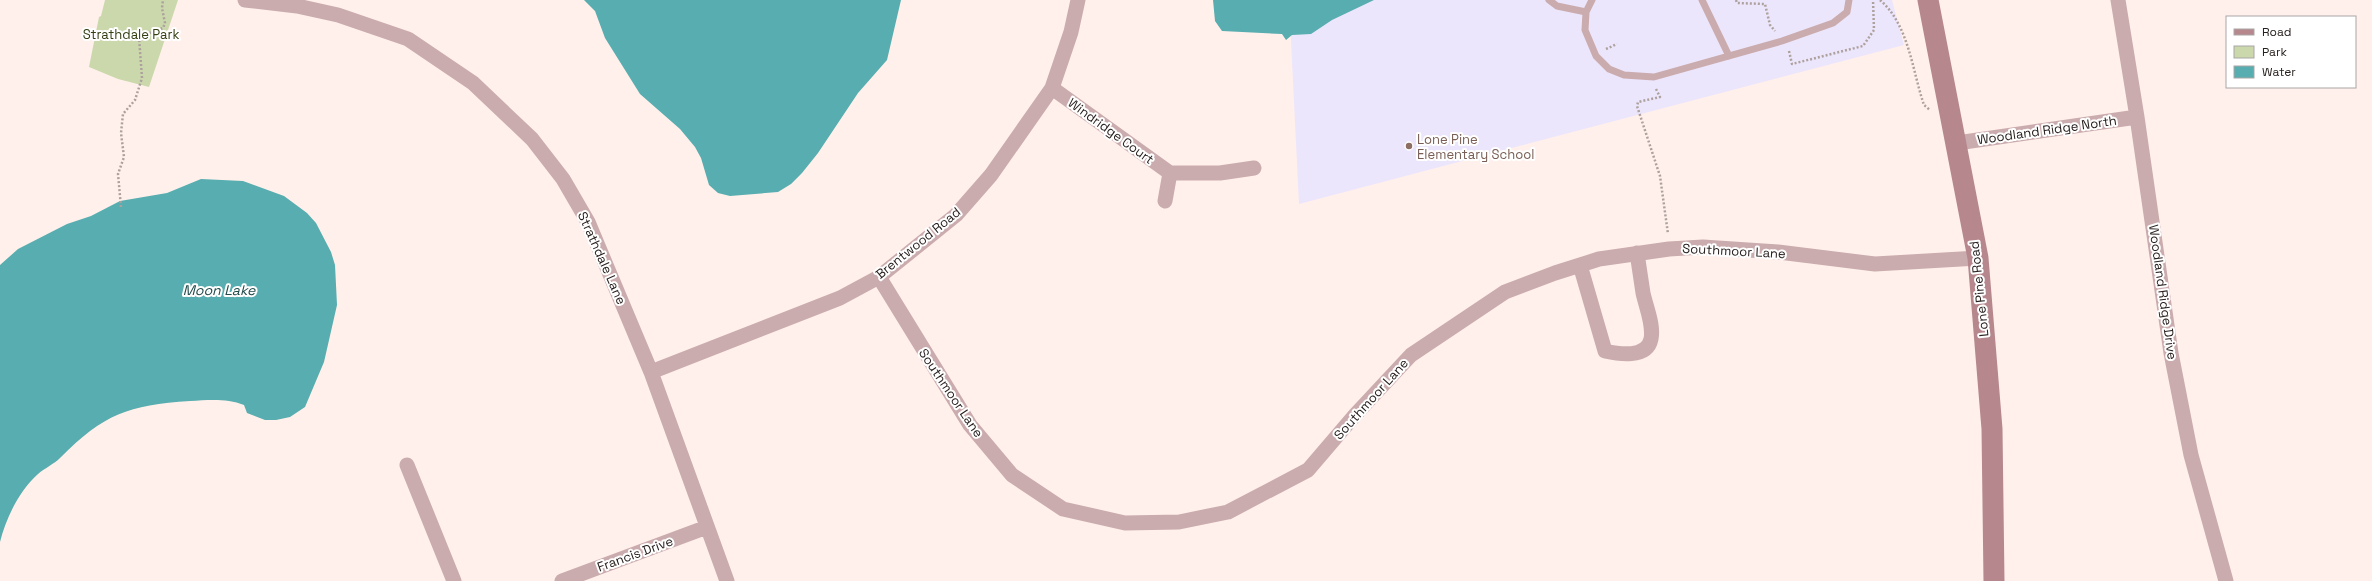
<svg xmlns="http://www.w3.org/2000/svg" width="2372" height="581" font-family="'Space Grotesk',sans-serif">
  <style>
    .education { fill: #ece6fc }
    .green { fill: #cbd8ac }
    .water { fill: #57adaf }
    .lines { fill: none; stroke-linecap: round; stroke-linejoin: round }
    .path { stroke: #ada19e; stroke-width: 2.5; stroke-dasharray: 2 2; stroke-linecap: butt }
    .lane { stroke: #cbacae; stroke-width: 7 }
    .street { stroke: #cbacae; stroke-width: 15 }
    .secondary { stroke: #b6888d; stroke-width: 21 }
    .education-dot { fill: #8d6e63; stroke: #fff; stroke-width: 1.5 }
    .labels { text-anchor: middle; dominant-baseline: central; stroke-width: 4; stroke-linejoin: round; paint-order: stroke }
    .park-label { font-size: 13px; fill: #353f13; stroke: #fff }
    .street-label { font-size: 13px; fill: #27201e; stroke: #fff }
    .education-label { font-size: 13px; fill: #785e54; stroke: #fff; text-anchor: start }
    .water-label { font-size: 14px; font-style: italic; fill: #224a4b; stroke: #fff }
  </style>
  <rect width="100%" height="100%" fill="#fff0eb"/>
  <!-- education -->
  <path class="education" d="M1289,0H1892L1904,45L1299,204Z"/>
  <!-- green -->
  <path class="green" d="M105,0H178L149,87L118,79L89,67L99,17L101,16Z"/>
  <!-- water -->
  <path class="water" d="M584,0H901L887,60L858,93L818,153L802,173L791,184L778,192L730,196L718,193L709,185L701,158L695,147L680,129L640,94L605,38L595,11Z
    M1213,0H1374L1332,20L1311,34L1292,35L1286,40L1282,34L1222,31L1215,21Z
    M201,179L243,181L284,196L307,213L316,223L331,252L335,265L337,305L324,362L305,407L290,417L276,420H265L247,413L244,405C227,398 208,400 190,401C128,405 104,414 60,458C54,464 45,468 38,474C19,491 6,518 0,542V265L18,249L67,224L91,216L120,201L167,193Z"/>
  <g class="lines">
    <!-- path -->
    <path class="path" d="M1736,0L1737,3L1765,4L1770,25L1775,31
      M1880,0C1909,25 1912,70 1924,105L1930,110
      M1606,49L1617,44
      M1789,51L1792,64L1863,46L1874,30L1873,0
      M1656,89L1660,97L1638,102L1637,106L1660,176L1668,234
      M121,207L118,174L124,157L121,133L123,114L135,100L142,78L139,37L163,28L165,23L162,8L163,0"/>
    <!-- lane -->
    <path class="lane" d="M1549,0L1557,6L1586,12
      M1592,0L1586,12L1585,30L1596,56L1609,69L1624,75L1654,77L1782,41L1833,23L1847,12L1849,0
      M1702,0L1729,56"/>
    <!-- street -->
    <path class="street" d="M245,0L297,6L338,15L408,39L473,83L532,139L563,179L588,222L651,372L727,581
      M2118,0L2137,117L2171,353L2191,455L2226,581
      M1052,88L1170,173H1220L1254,168
      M1957,143L2137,117
      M1165,201L1170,173
      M1580,265L1605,351C1618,354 1647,359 1651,339C1654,325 1646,307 1643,293C1641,280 1639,266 1637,253
      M879,277L970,425L1012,475L1063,509L1125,523L1179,522L1228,512L1308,470L1355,415L1411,355L1505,292L1555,273L1599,259L1669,249L1703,247L1778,252L1875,264L1978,258
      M651,372L840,298L879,277L956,215L991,175L1052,88L1071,32L1078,0
      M407,465L454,581
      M562,581L707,527"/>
    <!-- secondary -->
    <path class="secondary" d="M1928,0L1978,258L1992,429L1994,581"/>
  </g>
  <!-- markers -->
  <circle class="education-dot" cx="1409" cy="146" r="4"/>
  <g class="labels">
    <!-- park labels -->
    <g class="park-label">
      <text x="131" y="34">Strathdale Park</text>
    </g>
    <!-- street labels -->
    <g class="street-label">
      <text transform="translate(2047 130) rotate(-8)">Woodland Ridge North</text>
      <text transform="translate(1111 131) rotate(36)">Windridge Court</text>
      <text transform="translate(918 243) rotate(-39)">Brentwood Road</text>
      <text transform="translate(1734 251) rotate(3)">Southmoor Lane</text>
      <text transform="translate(602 258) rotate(66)">Strathdale Lane</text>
      <text transform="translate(1979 289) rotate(-96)">Lone Pine Road</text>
      <text transform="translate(2163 292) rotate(82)">Woodland Ridge Drive</text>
      <text transform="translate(951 393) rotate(56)">Southmoor Lane</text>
      <text transform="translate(1371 399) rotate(-48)">Southmoor Lane</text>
      <text transform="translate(635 554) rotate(-20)">Francis Drive</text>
    </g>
    <!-- education labels -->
    <g class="education-label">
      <text x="1417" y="139">Lone Pine<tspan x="1417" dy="15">Elementary School</tspan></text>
    </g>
    <!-- water labels -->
    <g class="water-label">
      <text x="219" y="290">Moon Lake</text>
    </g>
  </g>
  <!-- legend -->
  <rect x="2226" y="16" width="130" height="72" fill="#ffffff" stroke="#a9a6a5"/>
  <rect x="2234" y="29" width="20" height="6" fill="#b6888d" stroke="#a9a6a5"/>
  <text x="2262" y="36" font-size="12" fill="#27201e">Road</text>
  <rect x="2234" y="46" width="20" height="12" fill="#cbd8ac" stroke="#a9a6a5"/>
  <text x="2262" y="56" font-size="12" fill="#27201e">Park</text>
  <rect x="2234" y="66" width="20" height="12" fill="#57adaf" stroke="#a9a6a5"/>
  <text x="2262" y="76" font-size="12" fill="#27201e">Water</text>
</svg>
